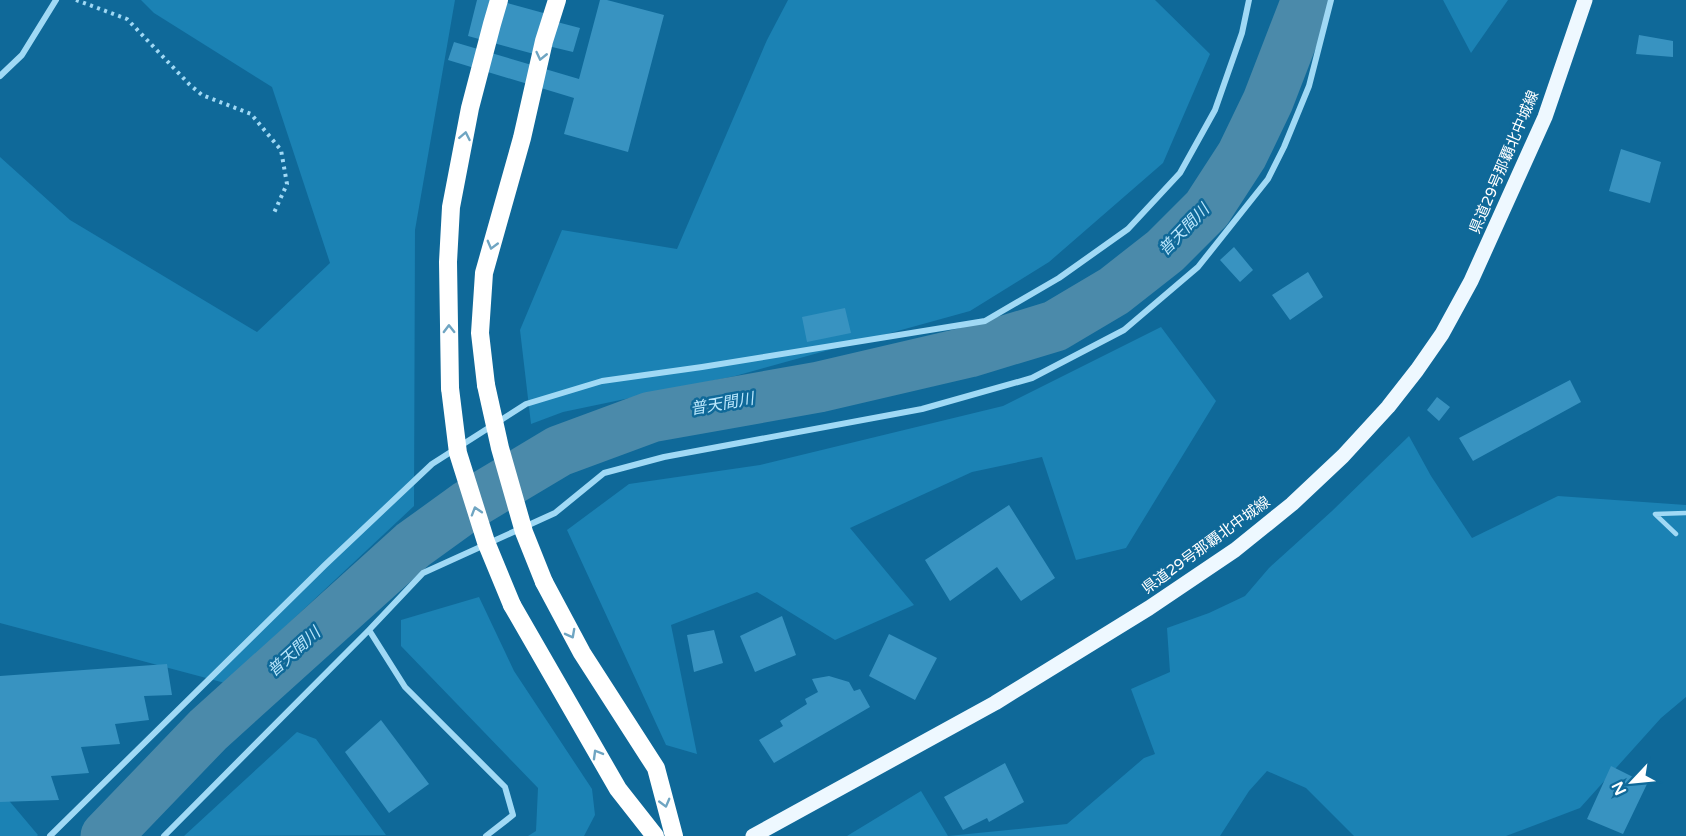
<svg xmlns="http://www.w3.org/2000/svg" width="1686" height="836" font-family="'Varela Round','Noto Sans JP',sans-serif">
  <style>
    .green { fill: #1b82b4 }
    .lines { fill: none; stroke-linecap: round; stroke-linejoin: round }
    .river { stroke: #4b8aaa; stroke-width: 51 }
    .building { fill: #3893c1 }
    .path { stroke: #a0d9f5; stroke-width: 4; stroke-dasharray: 3 4.5; stroke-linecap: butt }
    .service { stroke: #a0d9f5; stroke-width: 4.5 }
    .minor { stroke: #a0d9f5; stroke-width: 6 }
    .primary { stroke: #eef8ff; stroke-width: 15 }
    .motorway { stroke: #fff; stroke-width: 18 }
    .motorway-bridge { stroke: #fff; stroke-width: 18 }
    .oneway { stroke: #6fa5c2 }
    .labels { text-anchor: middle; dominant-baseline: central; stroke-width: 5; stroke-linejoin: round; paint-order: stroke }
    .street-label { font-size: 15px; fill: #fff; stroke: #0f6999 }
    .water-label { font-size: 16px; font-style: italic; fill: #b9e6fc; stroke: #0f6999 }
  </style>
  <rect width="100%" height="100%" fill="#0f6999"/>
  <!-- green -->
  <path class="green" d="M141,0H455L415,230L414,506L225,683L0,623V157L70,220L257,332L330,263L272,87L154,13Z
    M788,0H1155L1210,54L1163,163L1049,262L970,311L735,376L563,412L531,424L520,330L562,230L677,249L767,40Z
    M1443,0H1508L1471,53Z
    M1161,327L1216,401L1126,548L1076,560L1042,457L972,472L850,528L914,605L835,640L757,592L671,625L697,754L666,745L567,530L629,484L760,465L1003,406Z
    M1409,436L1431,476L1472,538L1558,496L1686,505V697L1661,718L1580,808L1506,836H1354L1306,788L1267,771L1249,791L1220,836H847L921,791L948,836L1067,824L1144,758L1155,754L1131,689L1170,672L1167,628L1209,613L1245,596L1269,568L1332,511Z
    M479,597L514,671L592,789L595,815L584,836H528L536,831L538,788L401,646V620Z
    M297,732L316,739L386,835L184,836Z
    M0,790L38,835L37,836H0Z"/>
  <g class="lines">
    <!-- river -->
    <path class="river" d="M106,836L208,730L413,545L467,506L559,451L651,417L819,387L969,352L1055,326L1114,291L1165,251L1207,209L1242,155L1268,101L1307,0"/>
  </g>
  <!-- building -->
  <path class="building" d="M477,0H496L558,17L557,22L580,28L573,52L548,46L545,57L468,36Z
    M600,0H607L664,15L628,152L564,134L574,98L448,60L454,42L579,79Z
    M1639,35L1673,41V57L1636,54Z
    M1621,149L1661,162L1650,203L1609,191Z
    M1234,247L1253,270L1240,282L1220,260Z
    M1308,272L1323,297L1290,320L1272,295Z
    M845,308L851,333L807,342L802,317Z
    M1570,380L1581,402L1473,461L1459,438Z
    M1437,397L1450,407L1439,421L1427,410Z
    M1009,505L1055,578L1021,601L997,567L950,601L925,560Z
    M782,616L796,655L755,672L740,636Z
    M714,630L723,663L694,672L687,635Z
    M889,634L937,658L915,700L869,676Z
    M167,664L172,695L144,696L149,720L115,724L120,744L81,747L89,773L51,776L59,800L0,802V676Z
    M829,676L849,682L854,691L860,689L870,707L774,763L759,740L783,726L780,721L807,704L805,699L818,692L812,679Z
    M381,720L429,784L389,813L345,752Z
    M1005,763L1024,802L989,822L987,818L963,830L944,797Z
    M1611,766L1647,784L1623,834L1587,819Z"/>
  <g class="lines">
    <!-- path -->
    <path class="path" d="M76,0L127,19L189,84L202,95L251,114L281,150L287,184L273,215"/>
    <!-- service -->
    <path class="service" d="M1676,534L1655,514L1686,513"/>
    <!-- minor -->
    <path class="minor" d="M0,76L22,55L56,0
      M369,630L423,573L555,513L604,473L664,457L922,409L1032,378L1124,330L1198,267L1268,179L1284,147L1309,86L1331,0
      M50,836L325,565L432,464L526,404L602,381L702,367L985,321L1059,278L1128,229L1180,173L1215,110L1242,33L1249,0
      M164,836L369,630L405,687L505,787L513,815L486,836"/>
    <!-- primary -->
    <path class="primary" d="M753,836L995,703L1149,608L1235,550L1292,504L1343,456L1388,407L1417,370L1442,334L1471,281L1545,117L1585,0"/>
    <!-- motorway -->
    <path class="motorway" d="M486,385L480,333L484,273L522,138L544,41L557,0
      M450,388L448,262L451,207L470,108L492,24L499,0
      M544,582L582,653L656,768L674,836
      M512,605L618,789L655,836"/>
    <!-- motorway-bridge -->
    <path class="motorway-bridge" d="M486,385L500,448L524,532L544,582
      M450,388L458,453L486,542L512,605"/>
  </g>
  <!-- one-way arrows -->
  <defs><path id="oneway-chevron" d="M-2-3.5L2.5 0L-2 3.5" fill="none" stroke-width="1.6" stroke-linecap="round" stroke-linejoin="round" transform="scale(1.5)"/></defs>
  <g class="oneway">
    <use href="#oneway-chevron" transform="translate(541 56) rotate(103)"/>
    <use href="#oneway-chevron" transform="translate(465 136) rotate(-79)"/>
    <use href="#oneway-chevron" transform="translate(492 245) rotate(105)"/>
    <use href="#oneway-chevron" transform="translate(449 329) rotate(-91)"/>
    <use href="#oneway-chevron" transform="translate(476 511) rotate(-107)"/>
    <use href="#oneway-chevron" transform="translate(571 634) rotate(62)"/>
    <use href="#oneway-chevron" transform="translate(597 754) rotate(-120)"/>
    <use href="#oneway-chevron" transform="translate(665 803) rotate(75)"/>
  </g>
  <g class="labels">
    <!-- street labels -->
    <g class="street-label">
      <text transform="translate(1504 162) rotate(-67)">県道29号那覇北中城線</text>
      <text transform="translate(1206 545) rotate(-36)">県道29号那覇北中城線</text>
    </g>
    <!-- water labels -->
    <g class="water-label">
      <text transform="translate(1184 230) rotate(-46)">普天間川</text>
      <text transform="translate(722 404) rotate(-10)">普天間川</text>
      <text transform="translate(294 652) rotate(-42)">普天間川</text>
    </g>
  </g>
  <!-- north arrow -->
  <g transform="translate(1632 782) rotate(244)" stroke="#0f6999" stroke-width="4.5" paint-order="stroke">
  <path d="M0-4.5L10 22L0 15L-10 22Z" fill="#ffffff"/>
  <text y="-9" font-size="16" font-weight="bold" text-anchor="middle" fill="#ffffff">N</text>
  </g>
</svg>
